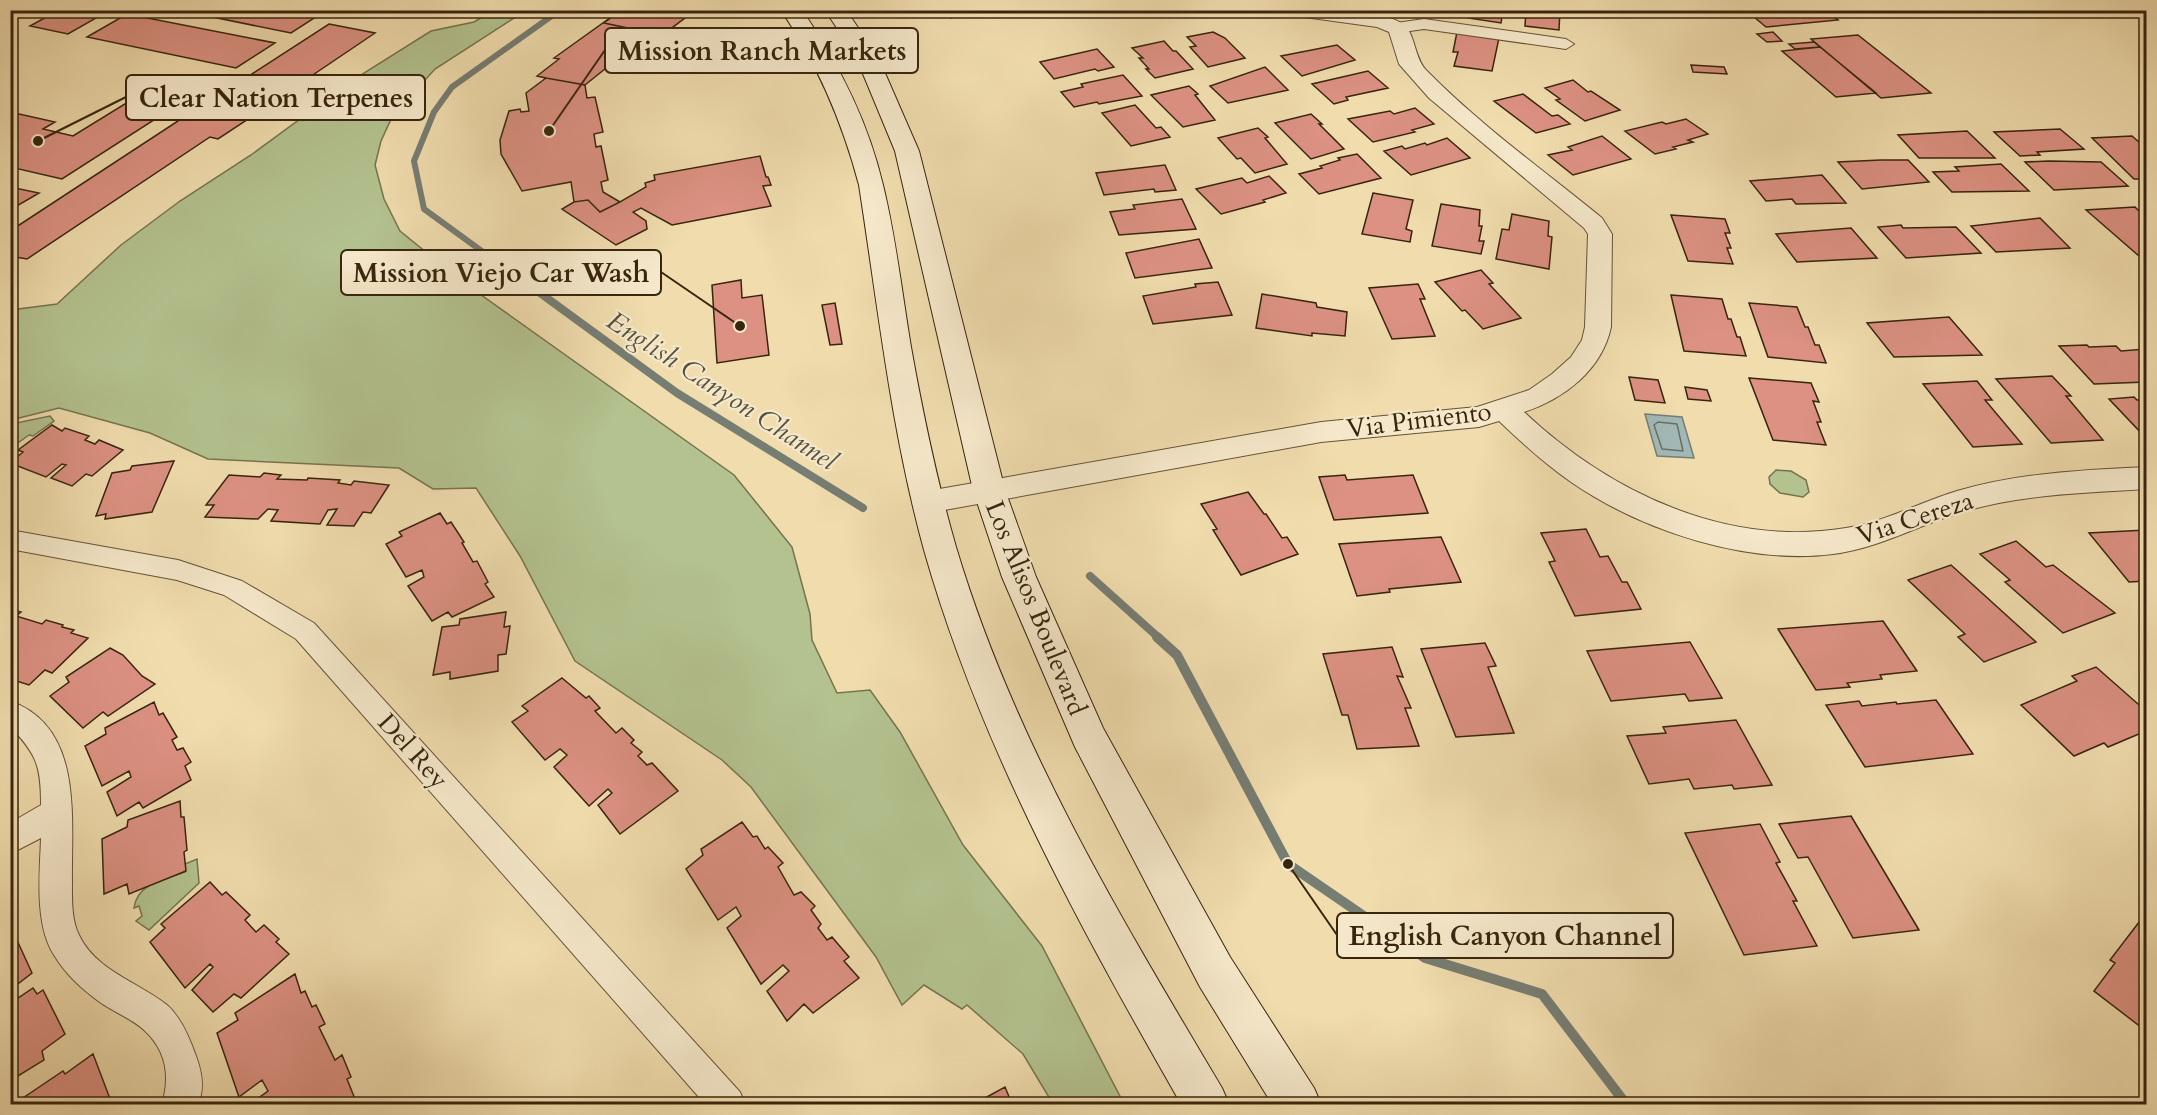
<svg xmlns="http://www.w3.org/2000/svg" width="2157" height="1115" font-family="Cardo,serif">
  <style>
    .green { fill: #b3c28f; stroke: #76744e; stroke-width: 1.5 }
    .water { fill: #a0b8b6; stroke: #767d73; stroke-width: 1.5 }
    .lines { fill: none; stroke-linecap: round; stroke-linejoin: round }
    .shore { stroke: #6c6e62; stroke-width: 1.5 }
    .stream-far2 { stroke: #767d73; stroke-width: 6 }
    .stream-far1 { stroke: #767d73; stroke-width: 8 }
    .stream { stroke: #767d73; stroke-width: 10 }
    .building { fill: #dc9182; stroke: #38250e; stroke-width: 1.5 }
    .minor-casing { stroke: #665336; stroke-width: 2 }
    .tertiary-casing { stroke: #665336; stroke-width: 2 }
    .secondary-casing { stroke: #38250e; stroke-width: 2 }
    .minor { fill: #f5e8ca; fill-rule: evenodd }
    .tertiary { fill: #f5e8ca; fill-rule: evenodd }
    .secondary { fill: #f5e8ca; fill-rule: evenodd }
    .labels { text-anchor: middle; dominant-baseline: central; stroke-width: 4.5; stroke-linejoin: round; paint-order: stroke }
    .street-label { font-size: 26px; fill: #38250e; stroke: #f5e8ca }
    .water-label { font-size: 27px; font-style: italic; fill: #575140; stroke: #f5e8ca }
    .leader { fill: none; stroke: #38250e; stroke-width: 2 }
    .callout-dot { fill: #38250e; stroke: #f5e8ca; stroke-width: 2 }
    .callout { fill: #f5e8ca; stroke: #38250e; stroke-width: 2 }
    .callout-label { font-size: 27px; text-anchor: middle; font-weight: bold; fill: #38250e }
  </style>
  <rect width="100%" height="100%" fill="#f0dcad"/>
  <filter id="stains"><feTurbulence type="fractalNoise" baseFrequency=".00333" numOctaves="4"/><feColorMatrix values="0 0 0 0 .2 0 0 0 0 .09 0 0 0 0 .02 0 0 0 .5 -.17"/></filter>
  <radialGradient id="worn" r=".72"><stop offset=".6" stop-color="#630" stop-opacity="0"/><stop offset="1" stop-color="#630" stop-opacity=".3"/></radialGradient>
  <!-- green -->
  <path class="green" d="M492,11H525L435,69L393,115L381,141L375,165L384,199L400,231L463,282L734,475L792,547L810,614L812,640L837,693L870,690L900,732L963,845L1042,946L1124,1104H1053L1023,1054L967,1005L962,1009L924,985L902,1005L876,957L751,787L722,760L575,661L520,556L476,488L433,489L399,468L208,459L150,433L59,408L11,420V310L57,304L121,245L180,201L251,155L356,78L431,31L474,22Z
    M50,416L54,421L33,436L29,435L15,445L14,454L11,456V424Z
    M1776,470L1791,471L1806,480L1809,492L1803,497L1780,493L1770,484L1769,477Z
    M197,859L199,883L149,930L136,921L142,916L139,906L134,908C137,883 165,879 185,872V864Z"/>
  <!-- water -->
  <path class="water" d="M1645,414L1682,417L1694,458L1657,456Z"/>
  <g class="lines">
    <!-- shore -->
    <path class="shore" d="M1658,422L1677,424L1683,451L1662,449L1654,425Z"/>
    <!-- stream-far2 -->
    <path class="stream-far2" d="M516,276L424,209L414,161L434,112L452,87L560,10"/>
    <!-- stream-far1 -->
    <path class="stream-far1" d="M514,274L677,393L863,508
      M1090,576L1159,638"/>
    <!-- stream -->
    <path class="stream" d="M1157,637L1177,655L1288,864L1425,958L1542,994L1626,1104"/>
  </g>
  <!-- building -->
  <path class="building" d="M59,10H110L68,34L30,26Z
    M178,10H292L319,15L291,33Z
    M621,10L693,12L643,50L624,46L619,50L626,52L585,85L587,98L595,97L603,132L594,134L596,147L601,146L608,180L601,182L603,192L620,202L646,187L645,183L655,180L654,175L760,156L766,177H768L771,185L763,186L771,206L672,225L641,208L633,212L646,221L647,229L616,245L562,209L574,202L571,182L522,191L501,154L500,140L509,111L520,109L521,112L529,111L526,93L546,78L537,76L559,59L554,58Z
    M621,10H691L693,12L662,35L604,23Z
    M938,10H972L951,18Z
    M1470,10H1503L1501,23L1468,18Z
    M1526,10H1560L1559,30L1525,26Z
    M1812,10H1826L1838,20L1766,27L1753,16Z
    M127,14L275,43L236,68L87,37Z
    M329,24L375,33L289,91L241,81Z
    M1213,32L1225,38L1245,58L1208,67L1190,47L1196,46L1187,37Z
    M1457,32L1499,38L1492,71L1454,66L1458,52H1453Z
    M1773,32L1782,41L1767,42L1757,34Z
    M1858,35L1931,93L1881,98L1811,39Z
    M1164,41L1173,51H1176L1193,69L1155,78L1146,69H1149L1139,58H1143L1132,48Z
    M1814,42L1820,47L1795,49L1789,44Z
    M1337,45L1355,60L1302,76L1281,56Z
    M1820,47L1876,93L1836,97L1782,51Z
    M1097,49L1114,67L1098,71L1095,69L1054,79L1040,62Z
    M1691,65L1724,67L1727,74L1693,72Z
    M1265,67L1288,90L1228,103L1210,86Z
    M1368,71L1388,88L1346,97L1348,100L1334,104L1312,84Z
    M1123,75L1142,96L1099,104L1097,102L1074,107L1061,92L1083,87L1081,84Z
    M546,78L585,85L587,98L595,97L603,132L594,134L596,147L601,146L608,180L601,182L603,192L620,202L600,212L588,200L574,202L571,182L522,191L501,154L500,140L509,111L520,109L521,112L529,111L526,93Z
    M1573,80L1588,92L1591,91L1620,110L1585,121L1556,100L1560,99L1545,88Z
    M154,86L196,93L62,179L10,167V112L55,122L43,129L73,136Z
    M1189,86L1198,94L1195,95L1215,120L1183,127L1151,95Z
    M1523,94L1552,116L1558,115L1570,124L1536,133L1494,101Z
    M216,96L268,106L218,139L210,137L27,259L10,256V231Z
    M1135,105L1156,128L1161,127L1170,137L1131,146L1102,113Z
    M1415,108L1434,124L1412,130L1415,132L1373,142L1348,119L1390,111L1394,114Z
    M1311,114L1322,124H1319L1344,149L1311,159L1275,123Z
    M1686,119L1708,134L1688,140L1693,142L1673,147L1676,149L1655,154L1625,131L1662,122L1666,124Z
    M1258,128L1268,137L1265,138L1287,164L1255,173L1241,158L1237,159L1218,138Z
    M2060,129L2084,149L2037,152L2040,155L2020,156L1994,132Z
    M1967,131L1995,158H1919L1898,135Z
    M1602,136L1631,159L1573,175L1548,155L1572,150L1568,147Z
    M2132,136L2146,148V179H2134L2092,138Z
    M1447,138L1470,158L1411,175L1384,151L1402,146L1405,149L1425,143L1427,145Z
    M1357,154L1381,178L1319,194L1299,174L1322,168L1320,166L1340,160L1338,158Z
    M1881,160H1908L1929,182L1862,189L1838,162Z
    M2049,161L2101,162L2128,186L2054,190L2025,162Z
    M2001,164L2029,191L1952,192L1933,172L1959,171L1955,167Z
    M1165,165L1176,190L1155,192L1154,189L1104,195L1096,173Z
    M1822,175L1846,203L1796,204L1792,199L1766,201L1750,181Z
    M1269,176L1286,193L1263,200L1265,202L1221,214L1196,189L1242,178L1247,183Z
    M10,187L39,193L10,210Z
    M1373,193L1413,200L1406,229L1412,231L1410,242L1362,234Z
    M1182,199L1196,229L1119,235L1110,212L1135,209L1133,205Z
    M1441,204L1480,210L1479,226H1482L1479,241H1484L1481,254L1432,246Z
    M2135,207L2146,218V256H2139L2086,210Z
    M1512,214L1549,221L1548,236L1552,237L1549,269L1496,259L1502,229L1509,230Z
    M1671,215L1725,219L1730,233H1725L1731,248H1727L1733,264L1688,261Z
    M2040,218L2070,248L1996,252L1971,226Z
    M1901,225L1903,228L1956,227L1981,253L1906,258L1878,227Z
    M1851,228L1877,258L1797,262L1776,234Z
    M1199,239L1212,268L1135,278L1126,253Z
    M1481,270L1493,283L1489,284L1521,318L1483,329L1465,310L1462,311L1435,282Z
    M741,280L742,298L762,295L769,355L717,363L712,285Z
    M1218,282L1232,315L1153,324L1143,296L1196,287L1195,284Z
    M1418,284L1425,299H1420L1435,336L1392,339L1369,288Z
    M1262,294L1316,303L1317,307L1347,312L1345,336L1312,333V336L1256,328Z
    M1671,295L1722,299L1728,319H1731L1737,337H1740L1746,356L1684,351Z
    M835,303L842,344L830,345L822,305Z
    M1749,303L1797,307L1805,327H1808L1815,345H1819L1826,363L1768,357Z
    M1949,317L1982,355L1894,357L1867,323Z
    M2087,345L2089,347L2116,346L2121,351L2146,349V382L2094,384L2059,346Z
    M2052,376L2071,396H2066L2103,440L2051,443L1996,379Z
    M1629,377L1658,380L1665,403L1635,400Z
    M1749,378L1811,383L1819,402L1813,401L1821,422H1817L1826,445L1773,440Z
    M1977,381L1992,400H1985L2022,444L1973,447L1923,384Z
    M1685,387L1707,390L1711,401L1688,399Z
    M2134,397L2137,400H2146V438L2109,399Z
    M52,425L62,431L65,428L89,436L85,440L95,444L99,440L123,450L92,476L86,474L72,486L51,478L66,465L62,464L46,477L10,463L23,452L18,450Z
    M174,461L152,512L105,519L106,514L96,516L112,473L130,470L132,466Z
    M264,473L281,475L277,479L307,480L308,478L340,480L338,483L351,485L354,481L389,485L371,513L363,512L354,526L327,525L337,509L328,510L320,524L271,521L278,510L268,509L258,519L205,517L214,505H206L229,475L260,477Z
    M1345,475L1347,480L1413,475L1428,513L1334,520L1319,477Z
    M1248,492L1264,514H1266L1282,538L1287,537L1298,554L1241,575L1213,530L1217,529L1201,504Z
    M440,513L447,524L451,522L464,542L462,543L473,562L477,561L488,582L485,584L494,597L452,617L448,612L432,621L408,586L424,577L422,570L406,577L386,544L402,536L399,532Z
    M1586,529L1600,557L1608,556L1622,582H1627L1641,609L1575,616L1549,562L1555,561L1541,533Z
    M2146,530V581L2129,582L2089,533Z
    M1441,537L1461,582L1389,589L1390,592L1357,596L1339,544Z
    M2016,541L2046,567L2053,565L2115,613L2063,633L2005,582L2010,580L1980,554Z
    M1951,565L2036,642L1984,662L1958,637L1965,634L1908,580Z
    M10,609L21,612L16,616L42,624L46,620L63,625L62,627L74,630L71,633L88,638L52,673L45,670L29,685L10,679Z
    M506,612L504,627L510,626L506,654L498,655V671L450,679V672L433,675L442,627L459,625L460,619Z
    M1883,621L1917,671L1880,675L1882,679L1847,683L1850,687L1816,690L1778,629Z
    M1690,642L1722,698L1689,701L1685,694L1611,701L1587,651Z
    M1485,643L1496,666L1488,667L1514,733L1456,737L1421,649Z
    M1392,647L1403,677L1397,676L1411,708H1405L1419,746L1357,749L1348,715H1342L1323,654Z
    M110,648L123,655L142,676L155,684L108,716L103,712L83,728L50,696L69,682L66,677Z
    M2096,667L2146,711V731L2108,747L2104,743L2074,756L2021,705L2077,681L2072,676Z
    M562,678L586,698L589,696L600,708L595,711L616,733L622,728L634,740L631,743L642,752L638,756L647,765L652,763L678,791L620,834L598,805L612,793L608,789L589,806L554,767L567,755L560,749L545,760L512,722L528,711L522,706Z
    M1936,700L1973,754L1865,767L1826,705L1859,701L1862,706L1896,702L1897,704Z
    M154,702L159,715L163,713L177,737L172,740L177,750L183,748L191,762L185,766L191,780L143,808L139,802L117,816L107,792L131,777L129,771L102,786L85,746L106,734L105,728Z
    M1736,720L1772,785L1734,789L1732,785L1694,789L1689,779L1649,784L1627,736L1666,733L1663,727Z
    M180,801L181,817H184L187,850L184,852L186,871L129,894L127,884L104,894L102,839L127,827L128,820Z
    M1851,816L1919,930L1853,938L1808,857L1798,858L1779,824Z
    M742,822L753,837L757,836L765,849L768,847L783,863L778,867L794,895L801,892L815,906L811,910L821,924L818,928L827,940L832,937L849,957L844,961L859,978L813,1013L804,1004L787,1021L767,991L789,971L783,965L761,984L727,928L741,916L736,907L718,920L686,869L703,855L701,849Z
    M1760,824L1780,862L1776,863L1797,901H1793L1817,946L1744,955L1685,833Z
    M210,882L222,895L226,892L250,915L245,920L256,932L264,925L279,939L276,942L289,954L241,998L234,994L213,1012L192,990L213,967L210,964L185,988L150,942L165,928L161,924Z
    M2146,913V1031L2094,991L2115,963L2110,960Z
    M10,925L32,973L14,987L18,998L33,988L37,994L43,990L65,1034L42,1051L44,1060L10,1081Z
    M295,974L301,993L305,991L312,1007L316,1005L325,1024L319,1027L335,1060L342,1055L351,1077L347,1079L357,1104H250L268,1091L262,1080L239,1097L217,1033L238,1020L235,1013Z
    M93,1054L112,1104H14L63,1071L65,1074Z
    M1005,1087L1012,1104H974Z"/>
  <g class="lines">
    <!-- minor casing -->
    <g class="minor-casing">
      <path id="minor" d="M1424,19L1566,39L1574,44L1566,49L1424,29L1396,33L1388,28L1396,23Z
        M10,530L178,560L242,581L314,623L740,1092L745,1104H705L296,639L224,595L177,580L10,549Z
        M10,701C84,727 71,818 72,881C72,898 71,919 79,935C95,970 138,982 167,1005C181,1017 190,1039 196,1056C202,1072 205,1088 198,1104H162C170,1077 167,1051 144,1030C132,1019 114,1012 101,1003C82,989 66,975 54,955C34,924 40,872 41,838L10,854V823L41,805C41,766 37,755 10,726Z"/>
    </g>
    <!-- tertiary casing -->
    <g class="tertiary-casing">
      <path id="tertiary" d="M1288,10C1321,10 1371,6 1401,23C1416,31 1413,56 1426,70C1479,124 1543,170 1602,218L1612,234L1611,327C1602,370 1564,399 1524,412C1609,492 1726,548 1846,528C1885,522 1920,502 1957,491C2019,473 2082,470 2146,467V489C2085,493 2022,494 1962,512C1918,525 1880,548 1833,554C1747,565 1642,531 1571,482C1545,464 1522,443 1499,421L1479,427L1321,442L928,513L917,510L913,502L917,494L928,491L1321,422L1477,407L1529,390L1552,374L1571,357L1582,340L1585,327L1588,234L1584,228L1429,98L1399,64L1389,32L1377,27L1297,16L1290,14Z"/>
    </g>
    <!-- secondary casing -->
    <g class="secondary-casing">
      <path id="secondary" d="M781,10H802C839,64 868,121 883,185C896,238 902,293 911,347C923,414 937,481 956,547C1014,741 1119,915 1222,1088L1229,1104H1181C1080,927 980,747 924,550C891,430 878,307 859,185C842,121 818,65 781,10Z
        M825,10H846L878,57L919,151L1005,490L1036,577L1103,728L1230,957L1314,1088L1321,1104H1272L1200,987L1075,747L1002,577L973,490L895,151L856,57Z"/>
    </g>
    <!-- minor -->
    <use href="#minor" class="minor"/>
    <!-- tertiary -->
    <use href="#tertiary" class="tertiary"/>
    <!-- secondary -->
    <use href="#secondary" class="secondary"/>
  </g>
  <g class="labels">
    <!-- street labels -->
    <g class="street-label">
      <text transform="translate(1419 420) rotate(-7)">Via Pimiento</text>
      <text transform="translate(1915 518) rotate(-18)">Via Cereza</text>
      <text transform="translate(1036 608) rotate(68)">Los Alisos Boulevard</text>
      <text transform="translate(413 751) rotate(48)">Del Rey</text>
    </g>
    <!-- water labels -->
    <g class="water-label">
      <text transform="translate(722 391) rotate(33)">English Canyon Channel</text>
    </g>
  </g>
  <!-- callouts -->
  <path class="leader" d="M549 131L605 50M38 141L126 97M740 326L661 272M1288 864L1337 935"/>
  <g class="callout-dot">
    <circle cx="549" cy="131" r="6"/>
    <circle cx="38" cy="141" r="6"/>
    <circle cx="740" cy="326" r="6"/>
    <circle cx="1288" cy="864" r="6"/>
  </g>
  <g class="callout">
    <rect x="605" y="28" width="313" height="45" rx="6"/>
    <rect x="126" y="75" width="299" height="45" rx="6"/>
    <rect x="341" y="250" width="320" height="45" rx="6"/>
    <rect x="1337" y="913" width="336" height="45" rx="6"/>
  </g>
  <g class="callout-label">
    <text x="762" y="60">Mission Ranch Markets</text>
    <text x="276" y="107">Clear Nation Terpenes</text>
    <text x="501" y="282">Mission Viejo Car Wash</text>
    <text x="1505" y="945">English Canyon Channel</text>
  </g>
  <!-- margin -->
  <rect width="2157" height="1115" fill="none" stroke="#f0dcad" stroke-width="36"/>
  <rect x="12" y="12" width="2133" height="1091" fill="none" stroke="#38250e" stroke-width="3"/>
  <rect x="18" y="18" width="2121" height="1079" fill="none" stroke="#38250e" stroke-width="1.5"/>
  <rect width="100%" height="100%" filter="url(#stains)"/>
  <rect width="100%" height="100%" fill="url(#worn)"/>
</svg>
